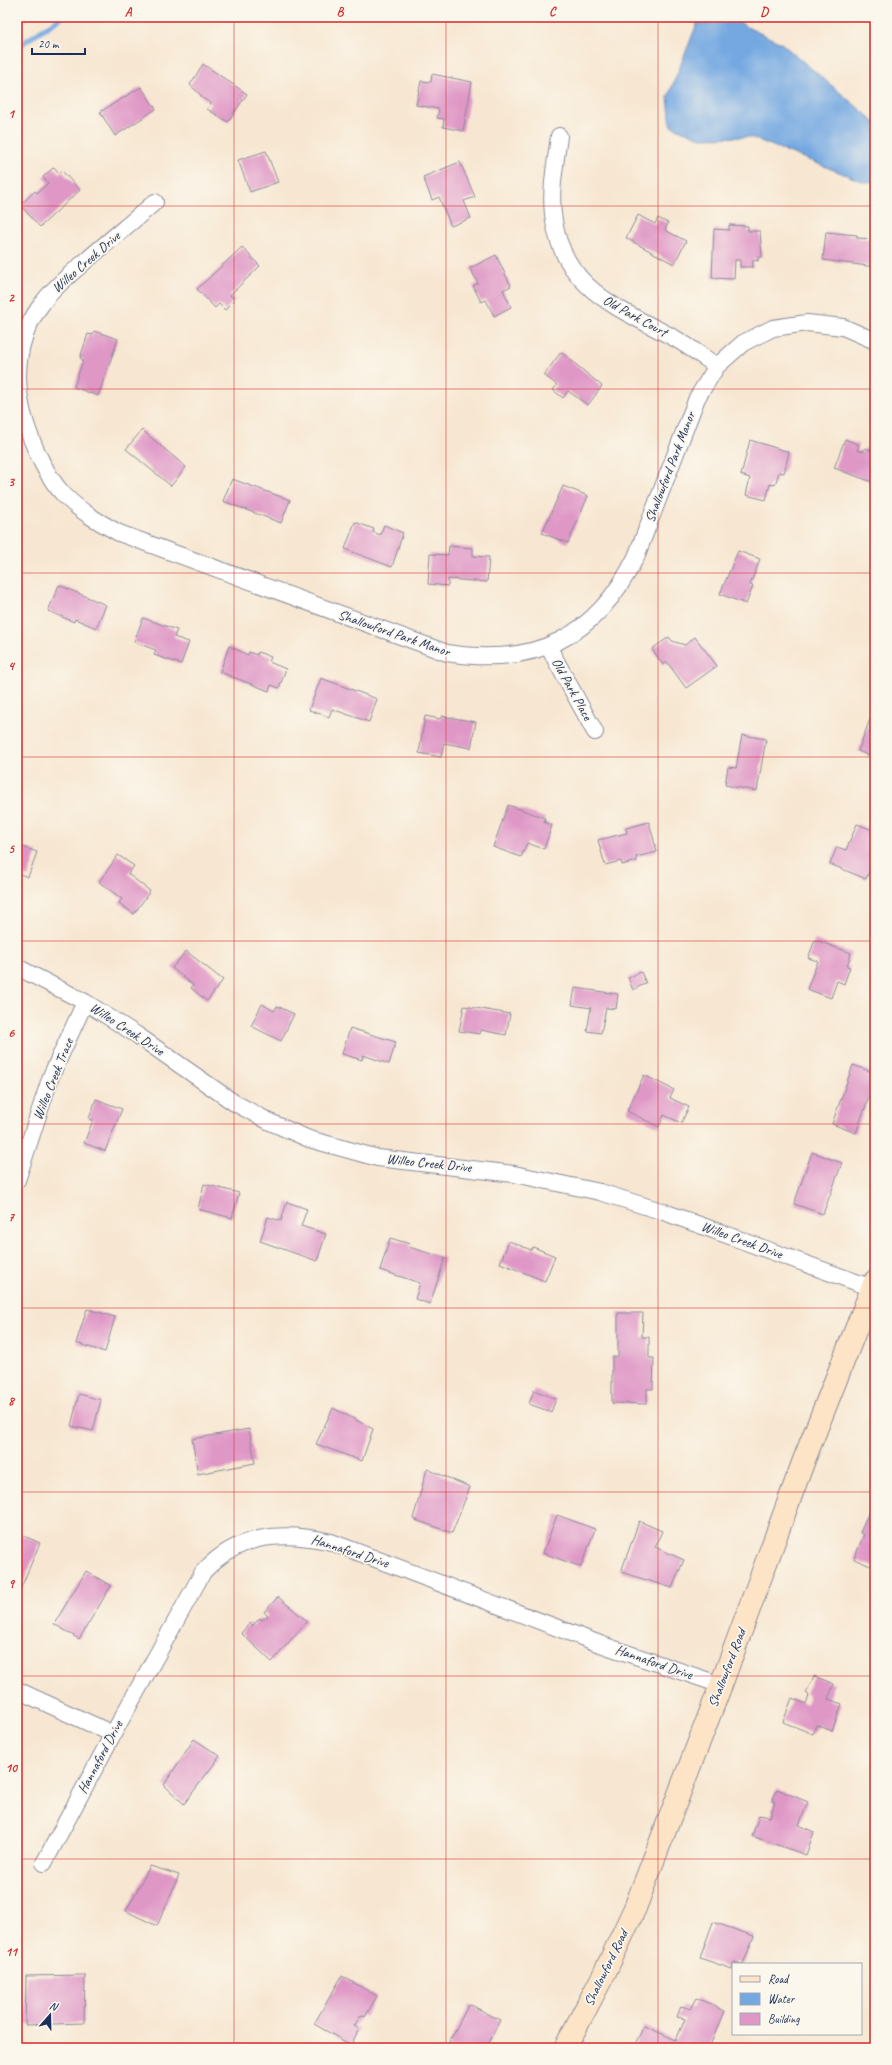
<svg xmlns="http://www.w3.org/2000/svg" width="892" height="2065" font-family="Caveat,sans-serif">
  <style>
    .water { fill: #74a8e1; stroke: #486ca0 }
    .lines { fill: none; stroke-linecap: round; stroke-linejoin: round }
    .stream { stroke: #74a8e1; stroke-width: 5.5 }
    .building { fill: #df97c6 }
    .street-casing { stroke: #898b98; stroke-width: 18 }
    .secondary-casing { stroke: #898b98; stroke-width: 24 }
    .street { stroke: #fff; stroke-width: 16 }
    .secondary { stroke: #fee4c6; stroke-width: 22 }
    .grid { fill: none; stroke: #d62828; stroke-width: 1; stroke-opacity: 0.55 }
    .labels { text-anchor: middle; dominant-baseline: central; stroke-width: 3.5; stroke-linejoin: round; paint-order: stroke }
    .street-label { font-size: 14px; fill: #1b2f5e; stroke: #fbf7ec }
    .neatline { fill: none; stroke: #d62828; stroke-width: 1.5 }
    .grid-label { font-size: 13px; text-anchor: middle; font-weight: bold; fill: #d62828 }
  </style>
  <rect width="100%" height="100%" fill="#fbf7ec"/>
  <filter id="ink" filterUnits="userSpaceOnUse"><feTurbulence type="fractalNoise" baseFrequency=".025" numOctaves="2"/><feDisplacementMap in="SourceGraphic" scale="8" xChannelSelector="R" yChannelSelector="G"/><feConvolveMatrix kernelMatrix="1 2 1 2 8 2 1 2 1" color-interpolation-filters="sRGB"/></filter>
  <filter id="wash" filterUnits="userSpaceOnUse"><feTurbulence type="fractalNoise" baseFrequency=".012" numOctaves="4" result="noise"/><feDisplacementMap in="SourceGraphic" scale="16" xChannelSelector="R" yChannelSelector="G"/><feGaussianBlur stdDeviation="0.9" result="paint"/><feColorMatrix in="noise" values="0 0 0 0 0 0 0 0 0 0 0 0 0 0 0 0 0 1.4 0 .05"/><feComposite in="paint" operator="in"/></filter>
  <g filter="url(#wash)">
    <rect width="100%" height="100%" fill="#f7e7d2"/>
    <!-- water -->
    <path class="water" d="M703,17H731L749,28L781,43L875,122V182H864L750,137L700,138L671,126L668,97L698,21Z"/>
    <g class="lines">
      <!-- stream -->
      <path class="stream" d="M17,47L62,17"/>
    </g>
    <g id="blocks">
      <!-- building -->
      <path class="building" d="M203,64L247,94L228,122L207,109L211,103L201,97L202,96L190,85Z
        M432,74L472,82L463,131L443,127L444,119L437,118L439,109L416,105L421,81L431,82Z
        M141,87L156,109L115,136L100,112Z
        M266,151L278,182L250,192L238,160Z
        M460,162L475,197L464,201L471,218L451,226L439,197L432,200L423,177Z
        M54,167L59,173L62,171L80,190L40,227L20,205L35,191L37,193L48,183L43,177Z
        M638,215L655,224L658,218L668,223L665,230L686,241L674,264L626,238Z
        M729,225L748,226V231H760L762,257H758V261L753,260V267H740V260H735L734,279L712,278L714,229L729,230Z
        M826,232L857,235V238L875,239V267L823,260Z
        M242,247L260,266L230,295L235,300L225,310L219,304L215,308L197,289Z
        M496,255L511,286L503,290L511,307L494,316L486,300L481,302L473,286L478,283L470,268Z
        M94,331L118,339L98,396L74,387L83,360L80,358L88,334L93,335Z
        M561,352L602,386L588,405L568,391L563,398L553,390L557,385L544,375Z
        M142,430L186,467L171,486L126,449Z
        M845,439L859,445L857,450L863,452L865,448L874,451L875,448V483L834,468Z
        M750,440L789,452L784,473L779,472L775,485L770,484L766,500L746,495L750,478L741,475Z
        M232,479L290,500L281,523L223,501Z
        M563,486L588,496L568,543L542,533Z
        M355,522L374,529L373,532L380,535L384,525L403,533L392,567L345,549Z
        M449,546L473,548V556L489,557L487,582L448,579V586L428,584L430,554L448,555Z
        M738,551L760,559L750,585L753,586L746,604L720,594Z
        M59,585L106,605L96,628L75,619L74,622L48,611Z
        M143,618L177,630L174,637L189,642L181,664L154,655L156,650L134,642Z
        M669,637L672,641L685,645L695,637L717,666L686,688L667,662L663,665L652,649Z
        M229,646L248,655L249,652L257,655L258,652L271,657L269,662L286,669L279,688L271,685L269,691L220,672Z
        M321,678L377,699L369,722L332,709L329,717L309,710Z
        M875,706V758L858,751Z
        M425,716L440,719L442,716L476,722L471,748L444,743L441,757L419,753Z
        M742,735L766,739L757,791L725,785L728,767L736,768Z
        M508,805L545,818L544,822L552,825L544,849L527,843L521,857L493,847Z
        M649,822L657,852L636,857L637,861L622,865L621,861L605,865L598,840L627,833L626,828Z
        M857,824L875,831L873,852L875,853V857L866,879L830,864L837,847L846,850Z
        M17,845L37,852L28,877L17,873Z
        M118,855L134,866L128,874L150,891L134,914L119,903L122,899L99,882Z
        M815,940L851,953L847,966L850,967L844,984L837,981L831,998L807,989L818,961L808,958Z
        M186,951L223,980L207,1001L191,988L193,985L172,968Z
        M641,972L646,983L633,990L628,978Z
        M575,988L618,994L616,1009L606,1008L601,1033L587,1031L591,1008L572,1005Z
        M262,1004L274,1011L277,1006L294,1014L281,1041L251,1026Z
        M464,1006L510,1014L506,1035L481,1030L480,1034L459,1031Z
        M350,1028L396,1042L389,1064L363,1055L362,1060L342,1054Z
        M853,1065L875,1073V1080L856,1133L832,1124Z
        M644,1075L674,1090L670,1098L689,1107L681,1123L664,1115L659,1127L627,1111Z
        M96,1099L122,1109L105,1151L84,1143L93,1120L89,1119Z
        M812,1152L842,1163L823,1214L794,1204Z
        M204,1184L239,1193L232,1218L198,1209Z
        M287,1202L307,1209L301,1226L326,1234L317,1261L260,1241L268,1217L281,1221Z
        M390,1238L410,1244L409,1247L445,1258L430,1304L415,1299L420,1283L380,1270Z
        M509,1241L531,1250L533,1247L555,1256L545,1281L500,1263Z
        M87,1309L115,1317L105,1352L76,1343Z
        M618,1313H643L642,1337H649V1358H654L653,1389H647V1404L612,1403V1357H618Z
        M534,1390L556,1399L551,1412L529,1404Z
        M79,1394L101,1400L93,1431L71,1426Z
        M333,1408L373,1429L362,1461L316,1444Z
        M249,1429L255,1463L198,1474L192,1439Z
        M427,1469L470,1487L452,1533L413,1519Z
        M872,1504L875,1505V1562L873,1567L854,1559L864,1534L860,1533Z
        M557,1515L595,1529L581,1567L543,1553Z
        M639,1521L662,1531L655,1547L684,1560L672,1588L621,1572Z
        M17,1533L40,1543L17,1597Z
        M86,1571L111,1586L79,1639L54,1624Z
        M278,1597L307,1621L272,1662L241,1633L250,1623L252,1626L260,1618L262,1620L268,1616L264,1612Z
        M814,1676L834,1684L828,1699L842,1704L832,1731L817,1725L813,1734L783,1722L792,1698L806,1704L809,1695L806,1693Z
        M194,1739L220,1756L184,1804L164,1785Z
        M777,1789L808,1802L799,1825L814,1832L806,1855L752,1836L759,1815L770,1817L775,1802L772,1801Z
        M150,1866L179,1875L157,1926L126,1911Z
        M713,1922L754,1936L743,1964L734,1962L732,1969L700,1958Z
        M85,1975L84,2023L25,2025L26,1976Z
        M342,1976L377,1996L365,2017L361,2015L354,2026L359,2029L351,2045L314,2024Z
        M697,1998L724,2011L709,2048H633L644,2026L676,2040L685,2019L677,2017L681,2006L691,2009Z
        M469,2004L500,2020L486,2048H448L451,2043L449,2042Z"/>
    </g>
  </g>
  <g filter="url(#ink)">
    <use href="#blocks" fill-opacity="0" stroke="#898b98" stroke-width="1"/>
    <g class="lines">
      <!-- street casing -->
      <g class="street-casing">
        <path id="street" d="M559,136C556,161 550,188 553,214C561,289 619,308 676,339C690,347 703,357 717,366
          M155,202C133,221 110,240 88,259C73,272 56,285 44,301C8,347 13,399 36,450C43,466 52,483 65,496C81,512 99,522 119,533L447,653C535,667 596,638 636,557L697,398L717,366L743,343L773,328L807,323L843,327L875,341
          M548,646L595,732
          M17,967L85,1002L137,1035L233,1102L270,1122L309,1139L378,1158L514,1174L600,1192L664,1212L872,1288
          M17,1180L51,1076L85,1002
          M17,1690L113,1734
          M44,1863L113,1734L203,1572C238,1533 283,1531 331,1542L600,1644L721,1685"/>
      </g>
      <!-- secondary casing -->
      <g class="secondary-casing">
        <path id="secondary" d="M565,2048L604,1974L635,1908L721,1685L804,1460L875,1281"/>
      </g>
      <!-- street -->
      <use href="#street" class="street"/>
      <!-- secondary -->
      <use href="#secondary" class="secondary"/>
    </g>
  </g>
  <!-- grid -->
  <path class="grid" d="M234,17V2048M446,17V2048M658,17V2048M17,206H875M17,389H875M17,573H875M17,757H875M17,941H875M17,1124H875M17,1308H875M17,1492H875M17,1676H875M17,1859H875"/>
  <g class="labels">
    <!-- street labels -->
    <g class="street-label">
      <text transform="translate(86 262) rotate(-41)">Willeo Creek Drive</text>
      <text transform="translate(635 316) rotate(29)">Old Park Court</text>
      <text transform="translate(670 467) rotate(-69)">Shallowford Park Manor</text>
      <text transform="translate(394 633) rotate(19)">Shallowford Park Manor</text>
      <text transform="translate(572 689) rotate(61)">Old Park Place</text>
      <text transform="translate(127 1029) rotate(33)">Willeo Creek Drive</text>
      <text transform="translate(53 1079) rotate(-68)">Willeo Creek Trace</text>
      <text transform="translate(429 1163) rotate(6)">Willeo Creek Drive</text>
      <text transform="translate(742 1240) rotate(20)">Willeo Creek Drive</text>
      <text transform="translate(350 1551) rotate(18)">Hannaford Drive</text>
      <text transform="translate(654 1662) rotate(19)">Hannaford Drive</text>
      <text transform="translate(727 1668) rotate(-69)">Shallowford Road</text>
      <text transform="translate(100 1757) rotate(-62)">Hannaford Drive</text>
      <text transform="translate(606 1968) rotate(-64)">Shallowford Road</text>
    </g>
  </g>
  <!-- margin -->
  <rect width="892" height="2065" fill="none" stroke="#fbf7ec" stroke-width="44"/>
  <!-- legend -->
  <rect x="732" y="1963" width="130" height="72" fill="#fbf7ec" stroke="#a1a7b3"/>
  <rect x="740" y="1976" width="20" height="6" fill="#fee4c6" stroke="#a1a7b3"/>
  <text x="768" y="1983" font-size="12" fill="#1b2f5e">Road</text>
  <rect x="740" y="1993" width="20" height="12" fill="#74a8e1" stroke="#a1a7b3"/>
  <text x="768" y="2003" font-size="12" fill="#1b2f5e">Water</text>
  <rect x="740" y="2013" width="20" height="12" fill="#df97c6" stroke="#a1a7b3"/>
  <text x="768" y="2023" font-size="12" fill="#1b2f5e">Building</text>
  <!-- north arrow -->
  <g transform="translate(50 2015) rotate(20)" stroke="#fbf7ec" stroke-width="3" paint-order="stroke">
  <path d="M0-3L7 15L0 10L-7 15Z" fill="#1b2f5e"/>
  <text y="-6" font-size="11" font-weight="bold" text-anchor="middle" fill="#1b2f5e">N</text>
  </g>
  <!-- scale -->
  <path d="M32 48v6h53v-6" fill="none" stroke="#1b2f5e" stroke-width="2"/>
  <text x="38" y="48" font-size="12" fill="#1b2f5e" stroke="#fbf7ec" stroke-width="3" paint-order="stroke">20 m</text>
  <rect x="22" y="22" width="848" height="2021" class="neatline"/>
  <g class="grid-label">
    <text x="128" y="16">A</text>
    <text x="340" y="16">B</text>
    <text x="552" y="16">C</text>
    <text x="764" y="16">D</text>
    <text x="11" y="118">1</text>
    <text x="11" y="302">2</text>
    <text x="11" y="486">3</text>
    <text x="11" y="670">4</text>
    <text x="11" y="853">5</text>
    <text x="11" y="1037">6</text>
    <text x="11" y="1221">7</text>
    <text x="11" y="1405">8</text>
    <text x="11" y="1588">9</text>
    <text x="11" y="1772">10</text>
    <text x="11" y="1956">11</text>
  </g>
</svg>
